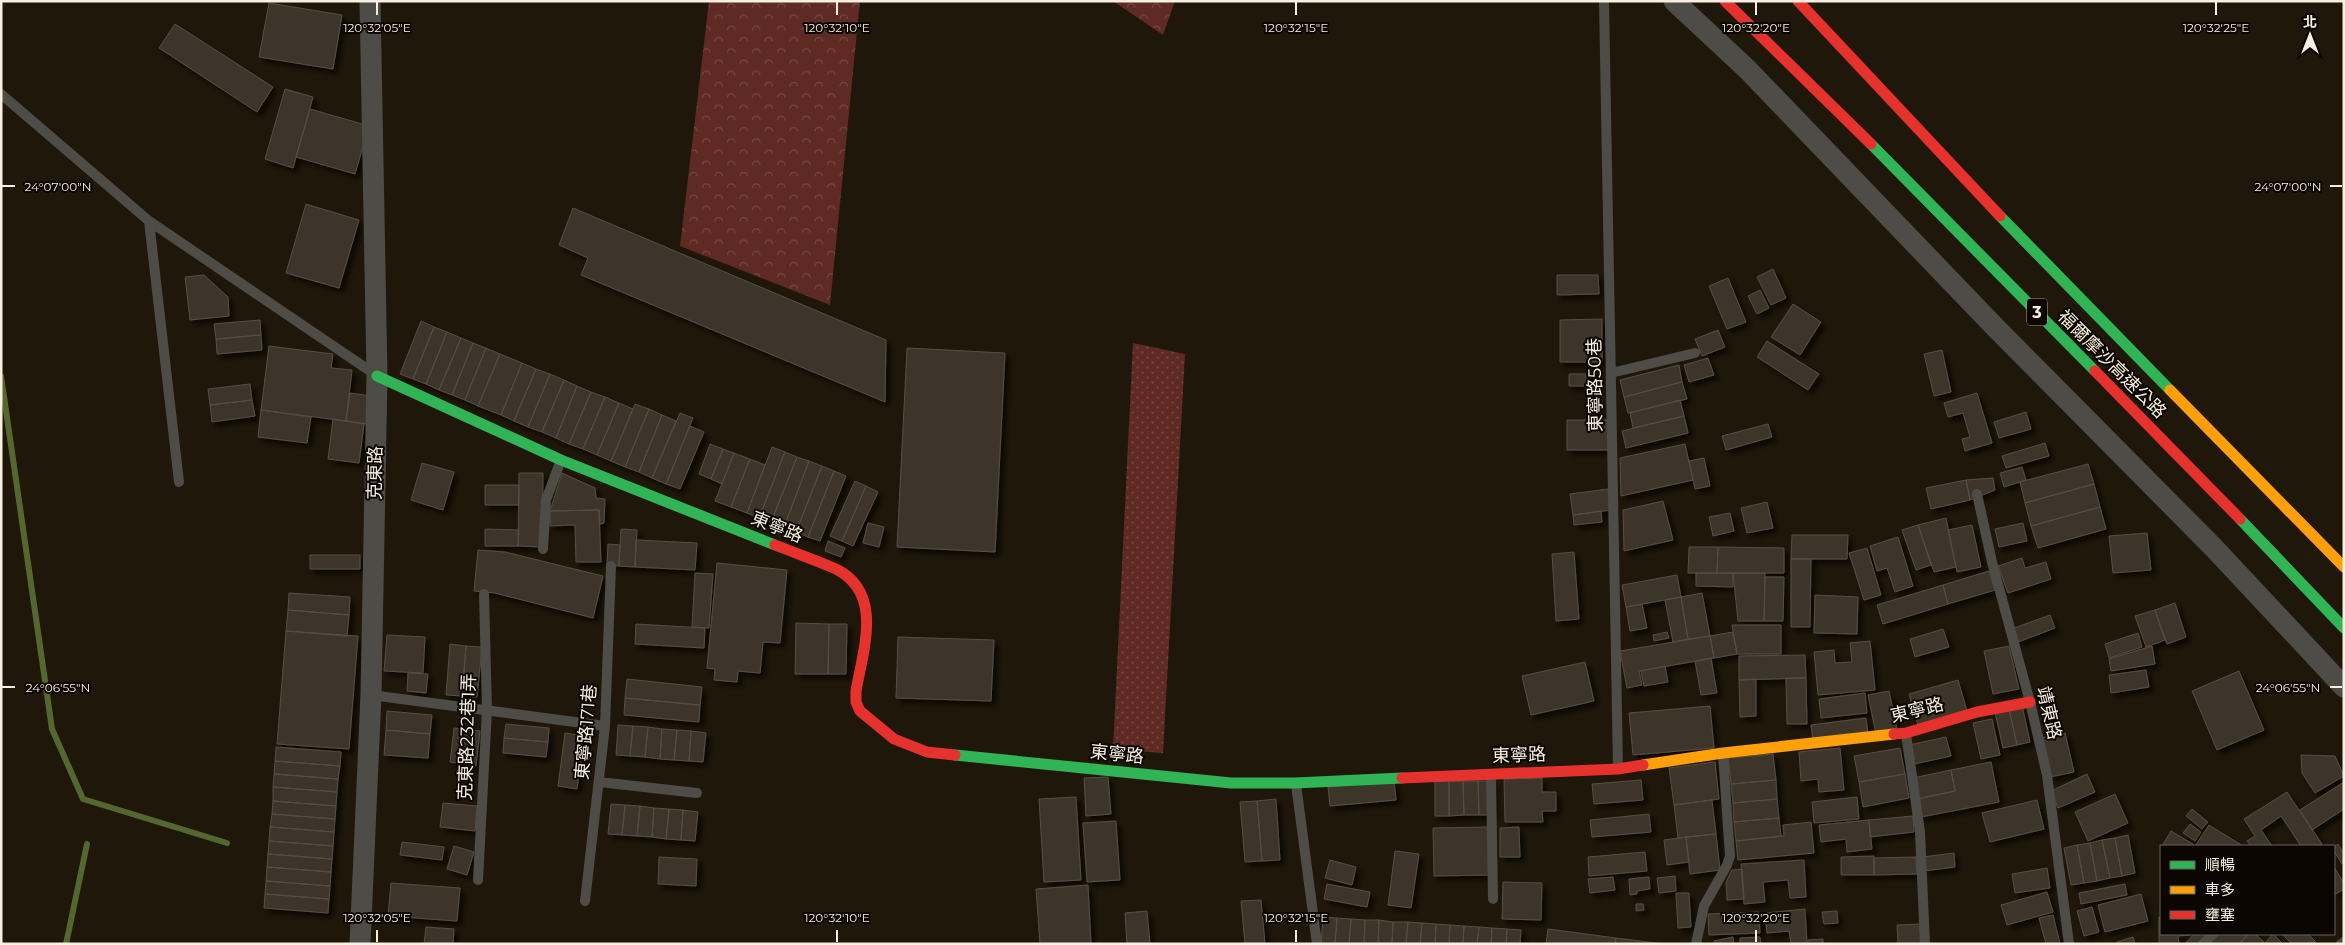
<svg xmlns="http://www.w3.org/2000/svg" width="2345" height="945" font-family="Montserrat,'Noto Sans TC',sans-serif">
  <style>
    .grass { fill: url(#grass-dots) }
    .forest { fill: url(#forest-crowns) }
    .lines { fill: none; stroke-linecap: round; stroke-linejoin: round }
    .stream { stroke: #53682e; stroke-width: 6 }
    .building { fill: #3e362c; stroke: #574e44; filter: url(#shadow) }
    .lane { stroke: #4e4c46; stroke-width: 10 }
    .street { stroke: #4e4c46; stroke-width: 21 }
    .fast { stroke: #30b455; stroke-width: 11 }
    .slow { stroke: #ff9f0a; stroke-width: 11 }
    .jam { stroke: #e5322d; stroke-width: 11 }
    .ticks { fill: none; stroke: #f9efe0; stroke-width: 2 }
    .labels { text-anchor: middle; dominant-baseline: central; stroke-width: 4; stroke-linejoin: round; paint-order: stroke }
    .shield { fill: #0b0601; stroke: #b2a99d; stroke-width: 1 }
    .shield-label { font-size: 16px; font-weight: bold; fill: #f9efe0 }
    .street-label { font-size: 18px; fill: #f9efe0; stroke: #0b0601 }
    .ticks-label { font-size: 12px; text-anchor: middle; fill: #f9efe0; stroke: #0b0601; stroke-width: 4; stroke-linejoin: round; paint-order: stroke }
  </style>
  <defs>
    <pattern id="grass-dots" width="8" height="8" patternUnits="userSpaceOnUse" patternTransform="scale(1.25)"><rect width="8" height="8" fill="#5e2a23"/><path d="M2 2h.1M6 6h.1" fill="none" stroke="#764943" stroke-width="1.8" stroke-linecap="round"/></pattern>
    <pattern id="forest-crowns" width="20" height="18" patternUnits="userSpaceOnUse" patternTransform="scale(1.25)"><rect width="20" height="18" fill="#5e2a23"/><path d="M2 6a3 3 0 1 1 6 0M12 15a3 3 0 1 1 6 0" fill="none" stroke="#764943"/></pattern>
    <filter id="shadow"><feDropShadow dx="4.5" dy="4.5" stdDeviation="2.5" flood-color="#0009"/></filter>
  </defs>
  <rect width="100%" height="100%" fill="#1f1709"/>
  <!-- grass -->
  <path class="grass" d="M1133,343L1185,354L1163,753L1113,749Z"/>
  <!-- forest -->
  <path class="forest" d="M709,1H860L830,305L680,246Z
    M1113,1H1175L1163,35Z"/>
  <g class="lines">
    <!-- stream -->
    <path class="stream" d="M1,376L52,729L83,799L227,843
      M66,944L87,844"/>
  </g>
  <!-- building -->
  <path class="building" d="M269,3L342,15L333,69L259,57Z
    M175,24L273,87L257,112L159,48Z
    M285,89L313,97L293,168L265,159Z
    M310,109L369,126L355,174L296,157Z
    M306,204L359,220L339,288L286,273Z
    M573,208L886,340L885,402L581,275L588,258L559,245Z
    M1773,269L1786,298L1771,305L1757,277Z
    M204,275L228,297L229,316L190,320L185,277Z
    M1557,275H1598L1599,294L1557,295Z
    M1728,278L1746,322L1727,329L1709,286Z
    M1760,290L1769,308L1757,314L1748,296Z
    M1793,304L1821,322L1800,355L1771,337Z
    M1602,319V362H1560V320Z
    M260,320L261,335L216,339L214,324Z
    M421,321L434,327L413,379L400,374Z
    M434,327L447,332L426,384L413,379Z
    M1718,330L1725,347L1702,356L1695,339Z
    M447,332L461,338L439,390L426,384Z
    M261,335L262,350L217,354L216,339Z
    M461,338L473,343L452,395L439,390Z
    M1767,341L1819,374L1808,390L1757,357Z
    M473,343L486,348L465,400L452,395Z
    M269,346L333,354L331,368L352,370L346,421L261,410Z
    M486,348L500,354L478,406L465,400Z
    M907,348L1005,353L995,552L897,547Z
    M1942,350L1951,392L1934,396L1924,354Z
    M500,354L522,363L501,415L478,406Z
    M1708,358L1714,375L1689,382L1684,365Z
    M522,363L536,369L514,421L501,415Z
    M1679,365L1682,382L1624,397L1620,380Z
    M536,369L550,374L528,427L514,421Z
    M550,374L564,380L542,432L528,427Z
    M1569,374H1586V386H1569Z
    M564,380L577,386L556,438L542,432Z
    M1682,382L1687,399L1628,413L1624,397Z
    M250,384L252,400L210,405L208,389Z
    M577,386L591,392L569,444L556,438Z
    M591,392L605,397L583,449L569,444Z
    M350,393L371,396L368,424L346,421Z
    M1977,393L1992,443L1965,451L1962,439L1970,437L1963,413L1948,417L1944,403Z
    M605,397L619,403L597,455L583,449Z
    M252,400L255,416L212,422L210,405Z
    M1680,400L1684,416L1633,428L1630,413Z
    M619,403L633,409L611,461L597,455Z
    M635,404L649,409L625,467L611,461Z
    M649,409L662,415L639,472L625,467Z
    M261,410L311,417L307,443L258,437Z
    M2026,412L2031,429L1999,438L1994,422Z
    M680,413L693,418L666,484L652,478Z
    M662,415L676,421L652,478L639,472Z
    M1684,416L1688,433L1626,448L1622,431Z
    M333,419L364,424L359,463L328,459Z
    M1567,420H1609V450H1567Z
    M1768,424L1772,437L1726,450L1722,436Z
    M690,426L704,432L680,489L666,484Z
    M2045,443L2049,456L2006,468L2002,456Z
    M710,444L723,449L711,479L699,474Z
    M1685,444L1693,480L1621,496L1620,458Z
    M772,447L785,452L759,518L747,513Z
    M723,449L734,453L722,484L711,479Z
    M785,452L797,457L771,522L759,518Z
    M734,453L750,459L731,507L715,501Z
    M797,457L809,461L784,527L771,522Z
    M1704,458L1710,486L1695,489L1689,461Z
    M750,459L765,465L747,513L731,507Z
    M809,461L822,466L796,532L784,527Z
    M422,463L454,472L443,510L411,500Z
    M2088,464L2094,484L2025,503L2020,482Z
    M822,466L834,471L808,537L796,532Z
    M2022,467L2026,480L2004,487L2000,473Z
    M834,471L846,476L820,541L808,537Z
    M519,473H543L542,547L518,546Z
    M562,473L595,488L596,498L605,499L604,523L600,524L599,510L550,511Z
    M1993,478L1995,490L1970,500L1966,480Z
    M1966,480L1970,500L1931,509L1926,488Z
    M855,481L866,486L842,541L830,536Z
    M2094,484L2100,507L2031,526L2025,503Z
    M485,485H519V505H485Z
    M866,486L878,492L853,546L842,541Z
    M1608,489L1611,510L1573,515L1570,494Z
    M1663,501L1673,540L1624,551L1623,510Z
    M1767,502L1773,528L1747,533L1741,508Z
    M2100,507L2106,529L2038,548L2031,526Z
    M599,510L601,562H576L575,525L550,526V511Z
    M1601,511L1602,522L1574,525L1573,515Z
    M1730,513L1734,531L1713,536L1709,517Z
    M1946,518L1956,567L1934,572L1918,525Z
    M868,523L884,527L879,547L863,543Z
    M2023,523L2027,541L1999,547L1995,529Z
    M1918,525L1931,565L1916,570L1902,530Z
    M1972,525L1981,567L1957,572L1948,530Z
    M485,529L519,530L518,546H485Z
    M621,529L637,530L635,567L619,566Z
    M2147,533L2151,570L2113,573L2109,536Z
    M1792,535H1848L1847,559H1791Z
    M1898,537L1913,586L1895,592L1887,568L1877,571L1870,546Z
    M636,540L697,543L695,570L635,567Z
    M828,541L845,548L841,557L825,551Z
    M608,544L620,545L619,566L607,565Z
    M1689,547H1718L1717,573H1688Z
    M1718,547L1784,548V573H1717Z
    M1867,548L1881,595L1864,600L1849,553Z
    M478,550L505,552L603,576L593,618L495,593L474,591Z
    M1574,552L1579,619L1556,621L1552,554Z
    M310,555H360V569H310Z
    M2022,558L2025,568L2046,562L2051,579L2008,593L1998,566Z
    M1791,559H1811L1810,627H1791Z
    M717,563L787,570L780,643L763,642L760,673L738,671L737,682L714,680L715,669L707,668Z
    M1989,571L1995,590L1948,604L1943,585Z
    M695,573L713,574L709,628L692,627Z
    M1696,573H1733V587L1696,586Z
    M1733,573H1765L1764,621H1738Z
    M1677,575L1681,597L1626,607L1622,585Z
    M1765,577H1784L1783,621H1764Z
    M1943,585L1948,604L1883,624L1877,605Z
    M289,593L350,597L349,615L288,610Z
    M1702,593L1710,636L1688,639L1681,597Z
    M1815,595L1858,597L1857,634L1814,633Z
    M1681,597L1688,639L1673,642L1665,600Z
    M2175,603L2186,637L2167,644L2155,610Z
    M1642,604L1647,628L1630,631L1626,607Z
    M288,610L349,615L347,636L286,631Z
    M2155,610L2165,640L2146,647L2135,616Z
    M2050,615L2055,628L2018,642L2014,628Z
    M796,623L829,624L828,674H795Z
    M636,624L705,628L704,648L635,644Z
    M829,624H847L846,674H828Z
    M1732,625H1781V654H1737Z
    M1943,629L1949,647L1915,657L1910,639Z
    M286,631L358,636L349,749L277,744Z
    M1667,632L1669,638L1654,641L1653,635Z
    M1733,632L1737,654L1714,658L1710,636Z
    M2138,633L2142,647L2109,658L2105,644Z
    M387,635L425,637L423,673L384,671Z
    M1710,636L1714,658L1639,671L1642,685L1627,688L1620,651Z
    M898,637L994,640L991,701L896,698Z
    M1870,641L1875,690L1818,695L1814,652L1834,650L1835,663L1852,662L1850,643Z
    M450,644L466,646L462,696L446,695Z
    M466,646L482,647L477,697L462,696Z
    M2009,646L2019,689L1993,694L1984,651Z
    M2152,646L2155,664L2111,671L2109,659Z
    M1805,655L1806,678L1739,680V656Z
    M1711,658L1717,693L1701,695L1695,661Z
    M1585,662L1594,701L1531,715L1522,676Z
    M1665,666L1668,682L1644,686L1641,671Z
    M2146,670L2149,687L2111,693L2109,675Z
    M2239,671L2264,730L2217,750L2192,691Z
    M408,673L428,674L426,693L407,691Z
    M1786,678H1806L1807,724H1787Z
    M627,679L702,687L700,705L625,698Z
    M1756,679V716L1740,717L1739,680Z
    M1958,680L1967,711L1918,725L1909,694Z
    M1889,691L1897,729L1876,734L1868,695Z
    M1865,693L1867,713L1821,718L1819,699Z
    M625,698L700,705L699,722L624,715Z
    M2022,705L2030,742L2017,745L2009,709Z
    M1710,706L1714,748L1633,755L1629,713Z
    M2009,709L2017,745L2003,748L1995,712Z
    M387,711L432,715L430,734L386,730Z
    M1866,718L1868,734L1813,740L1811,725Z
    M1992,719L2000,755L1981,759L1973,723Z
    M506,724L549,728L548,742L504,738Z
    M618,725L633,726L630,756L616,755Z
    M633,726L648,727L645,757L630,756Z
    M648,727L662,729L660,759L645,757Z
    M454,728L480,731L476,766L450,762Z
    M662,729L677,730L674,760L660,759Z
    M386,730L430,734L428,758L384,755Z
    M677,730L691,731L689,761L674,760Z
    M691,731L706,733L703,762L689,761Z
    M565,733L584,736L577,789L558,786Z
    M2065,733L2074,772L2050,777L2041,738Z
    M1946,737L1951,756L1914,764L1909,745Z
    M504,738L548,742L546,757L503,753Z
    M276,747L341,752L340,766L275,761Z
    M1840,748L1844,790L1819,792L1818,779L1801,781L1799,752Z
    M1900,748L1905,774L1859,782L1854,756Z
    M1773,754L1776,780L1731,784L1728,758Z
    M2301,755L2335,756L2344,776L2315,793L2302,773Z
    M275,761L340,766L338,779L274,774Z
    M1715,762L1719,799L1674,805L1669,768Z
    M1991,762L1999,802L1921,817L1917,799L1955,791L1951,770Z
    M1951,770L1955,791L1917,799L1913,778Z
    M274,774L338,779L337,792L273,787Z
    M1905,774L1909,798L1863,807L1859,782Z
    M2087,774L2095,792L2058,808L2051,791Z
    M1108,777L1111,814L1086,816L1084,778Z
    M1542,778V792H1556V811H1542L1543,822H1505L1504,779Z
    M1641,780L1643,800L1594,804L1592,784Z
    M1776,780L1777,799L1733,803L1731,784Z
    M1394,781L1396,800L1330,806L1328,787Z
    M1435,781H1449V816H1435Z
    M1449,781H1463L1464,815L1449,816Z
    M1463,781H1478L1479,815H1464Z
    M1478,781H1492L1493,815H1479Z
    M2344,782V809L2312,830L2300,810Z
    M273,787L337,792L336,806L273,801Z
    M2287,792L2322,844L2318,846H2301L2281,816L2261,830L2272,846H2251L2247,841L2255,836L2244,819Z
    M2115,794L2128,823L2088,841L2075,812Z
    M1076,797L1081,880L1044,882L1039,799Z
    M1857,797L1859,819L1814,823L1812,802Z
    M1276,799L1280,860L1262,861L1257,801Z
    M1777,799L1779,818L1734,822L1733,803Z
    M1712,800L1716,834L1678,838L1674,805Z
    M2037,800L2044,829L1990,842L1982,813Z
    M273,801L336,806L335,819L272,814Z
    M1257,801L1262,861L1245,862L1240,802Z
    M443,803L477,806L475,831L440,827Z
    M611,804L625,805L622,835L608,834Z
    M625,805L640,806L637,836L622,835Z
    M640,806L654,808L652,837L637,836Z
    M654,808L669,809L666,839L652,837Z
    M669,809L683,810L681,840L666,839Z
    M2192,809L2208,822L2202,829L2186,816Z
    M683,810L698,812L695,841L681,840Z
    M272,814L335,819L334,832L270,827Z
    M1649,814L1651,832L1592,837L1590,820Z
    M1913,816L1914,832L1870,837L1869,820Z
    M1779,818L1781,836L1736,841L1734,822Z
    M1869,820L1872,849L1847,852L1846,839L1821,842L1819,825Z
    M1116,821L1120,880L1087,882L1083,823Z
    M1811,822L1814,853L1738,860L1736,841L1784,836L1783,825Z
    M2190,824L2201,832L2195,841L2183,833Z
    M2209,825L2243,846H2195Z
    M270,827L334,832L333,846L269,841Z
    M1490,827L1491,875L1434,876L1433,828Z
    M1519,827L1520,857H1500V828Z
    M2171,831L2193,844L2192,846H2162Z
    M1716,834L1720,870L1690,874L1686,837Z
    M2128,835L2135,873L2122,876L2115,838Z
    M1686,837L1689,862L1667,865L1664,840Z
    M2115,838L2122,876L2110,878L2102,840Z
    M2102,840L2110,878L2097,881L2090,843Z
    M269,841L333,846L332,859L268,854Z
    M402,842L444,847L442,860L400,855Z
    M2090,843L2097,881L2084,883L2077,845Z
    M2338,844L2344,854L2342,864L2334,851V847Z
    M2077,845L2084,883L2071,885L2064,848Z
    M454,846L474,852L467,875L447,869Z
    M1395,851L1419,854L1411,908L1388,905Z
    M1645,852L1647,871L1589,876L1588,857Z
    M1954,853L1955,867L1924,871L1922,857Z
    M268,854L332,859L331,872L267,867Z
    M1874,856V875H1841V857Z
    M659,857L697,859L696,886L658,884Z
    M1916,857L1917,874L1874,875V858Z
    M1330,860L1356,867L1352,885L1325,878Z
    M1804,860L1806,897L1790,898L1788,880L1763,882L1765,902L1744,904L1741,864Z
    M267,867L331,872L330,886L266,881Z
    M2334,867L2344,883V889L2334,895Z
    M2047,868L2050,888L2015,893L2012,874Z
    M1742,869L1744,899L1727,900L1726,882L1732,870Z
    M1675,876L1676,891L1659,893L1657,878Z
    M1613,877L1615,890L1590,893L1588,879Z
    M1649,877L1650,889L1637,891V894L1630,895L1629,879Z
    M266,881L330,886L329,899L265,894Z
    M1503,882L1542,883L1541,920L1502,919Z
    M391,883L460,888L457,921L388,916Z
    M1327,884L1370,892L1367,907L1324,899Z
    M2125,884L2127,895L2081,904L2079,893Z
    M1088,885L1091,944H1040L1036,889Z
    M2047,892L2053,912L2007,925L2001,905Z
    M1676,893H1689L1691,927L1678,928Z
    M265,894L329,899L328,913L264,908Z
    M2141,894L2148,921L2105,932L2098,905Z
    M1261,900L1265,944H1245L1241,901Z
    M1636,904H1643L1644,910L1636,911Z
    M2092,907L2099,932L2084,936L2077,911Z
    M1805,909L1807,944H1791L1789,931L1767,933L1765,913Z
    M1147,911L1150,944H1127L1125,913Z
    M1837,911L1838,923L1824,924L1822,912Z
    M1759,912L1760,933L1709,935L1708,914Z
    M2053,915L2060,944H2046L2039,918Z
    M1323,917L1337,918L1335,944H1321Z
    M2159,917H2161V934L2190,935L2178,936L2179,944H2159Z
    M1337,918L1351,919L1349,944H1335Z
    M1351,919L1365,920L1364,944H1349Z
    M1365,920H1379L1378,944H1364Z
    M1379,920L1393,922L1392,944H1378Z
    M1393,922H1408L1406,944H1392Z
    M1408,922L1422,923L1420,944H1406Z
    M1422,923L1436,924L1435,944H1420Z
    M1436,924L1450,925L1449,944H1435Z
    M1920,924L1921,944H1898L1897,925Z
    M1450,925L1464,926L1463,944H1449Z
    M1464,926L1479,927L1477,944H1463Z
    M426,927L454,929L453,944H424Z
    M1479,927L1492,928L1491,944H1477Z
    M1492,928L1507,929L1506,944H1491Z
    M1507,929L1521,930L1520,944H1506Z
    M1548,929L1616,938L1615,944H1546Z
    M2194,934H2211L2201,944H2185Z
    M2218,934H2248L2239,944H2213L2211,942Z
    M2248,934H2255L2265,943L2239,944Z
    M2273,934L2283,944H2264Z
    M2282,934H2308L2316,942L2292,944Z
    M1733,937L1734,944H1715L1714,941Z
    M1760,937L1761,944H1740V938Z
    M2133,937L2135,944H2117V942Z
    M1616,938L1664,944H1615Z
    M1823,939V944H1808V940Z"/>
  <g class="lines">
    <!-- lane -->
    <path class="lane" d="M1604,1L1618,768
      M1,94L149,221L376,375
      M149,221L179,482
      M1611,373L1695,353
      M1977,494L1992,562L2030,702L2047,775L2069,944
      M543,549L546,500L561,460
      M371,695L605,726
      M1906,734L1920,832L1925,944
      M1491,776L1493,899
      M599,782L697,793
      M1296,784L1317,944
      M478,880L487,710L484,594
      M585,901L605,726L611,566
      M1696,944L1704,906L1727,865L1730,856L1723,755
      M2203,944L2213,934
      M2341,944L2344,942"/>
    <!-- street -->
    <path class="street" d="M1674,1L1747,69L1993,325L2214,548L2344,687
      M360,944L371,695L377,376L370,1"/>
    <!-- fast -->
    <path class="fast" d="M1871,144L2095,371
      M2000,216L2170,390
      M377,376L561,460L775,545
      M2240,519L2344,628
      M955,755L1231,783H1295L1402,778"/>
    <!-- slow -->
    <path class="slow" d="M2170,390L2344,567
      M1643,765L1723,753L1894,734"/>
    <!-- jam -->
    <path class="jam" d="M1725,1L1871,144
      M1798,1L2000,216
      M2095,371L2240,519
      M775,545C795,553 816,560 836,569C884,593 863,650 856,691V702L860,711L894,739L927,752L955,755
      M1894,734L1906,733L1977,712L2030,702
      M1402,778L1618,769L1643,765"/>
  </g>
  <!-- ticks -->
  <path class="ticks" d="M377,2V15M837,2V15M1296,2V15M1756,2V15M2216,2V15M2,186H15M2330,186H2342M2,687H15M2330,687H2342M377,930V942M837,930V942M1296,930V942M1756,930V942"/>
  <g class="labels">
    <!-- shield labels -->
    <rect class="shield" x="2027" y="298.5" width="20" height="27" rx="4"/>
    <g class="shield-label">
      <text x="2037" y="312">3</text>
    </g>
    <!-- street labels -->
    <g class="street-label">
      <text transform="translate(2112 364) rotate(45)">福爾摩沙高速公路</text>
      <text transform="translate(1595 385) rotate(-91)">東寧路50巷</text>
      <text transform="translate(375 473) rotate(-89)">克東路</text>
      <text transform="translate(777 527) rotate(22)">東寧路</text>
      <text transform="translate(1917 710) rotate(-14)">東寧路</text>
      <text transform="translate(2049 713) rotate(77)">靖東路</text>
      <text transform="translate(586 732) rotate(-85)">東寧路171巷</text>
      <text transform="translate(467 737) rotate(-88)">克東路232巷1弄</text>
      <text transform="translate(1117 754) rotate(6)">東寧路</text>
      <text transform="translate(1519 755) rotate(-2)">東寧路</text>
    </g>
  </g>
  <g class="ticks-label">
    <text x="377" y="32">120°32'05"E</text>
    <text x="837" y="32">120°32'10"E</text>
    <text x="1296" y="32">120°32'15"E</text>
    <text x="1756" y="32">120°32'20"E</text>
    <text x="2216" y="32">120°32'25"E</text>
    <text x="58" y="191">24°07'00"N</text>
    <text x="2288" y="191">24°07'00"N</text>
    <text x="58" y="692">24°06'55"N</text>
    <text x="2288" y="692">24°06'55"N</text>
    <text x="377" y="922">120°32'05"E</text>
    <text x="837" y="922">120°32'10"E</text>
    <text x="1296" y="922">120°32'15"E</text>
    <text x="1756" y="922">120°32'20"E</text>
  </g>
  <!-- border -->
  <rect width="2345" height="945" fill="none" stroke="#f9efe0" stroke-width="5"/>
  <!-- legend -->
  <rect x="2160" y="845" width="175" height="90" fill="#0b0601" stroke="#6a635a"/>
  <rect x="2170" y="861" width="25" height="8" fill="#30b455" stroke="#6a635a"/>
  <text x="2205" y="870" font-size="15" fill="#f9efe0">順暢</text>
  <rect x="2170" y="886" width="25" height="8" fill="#ff9f0a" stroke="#6a635a"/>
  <text x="2205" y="895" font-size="15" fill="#f9efe0">車多</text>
  <rect x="2170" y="911" width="25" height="8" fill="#e5322d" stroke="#6a635a"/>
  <text x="2205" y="920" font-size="15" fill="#f9efe0">壅塞</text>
  <!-- north arrow -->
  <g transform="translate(2310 35)" stroke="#0b0601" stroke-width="4" paint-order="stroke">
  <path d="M0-4L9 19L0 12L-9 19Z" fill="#f9efe0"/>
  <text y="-8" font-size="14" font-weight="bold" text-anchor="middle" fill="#f9efe0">北</text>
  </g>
</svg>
